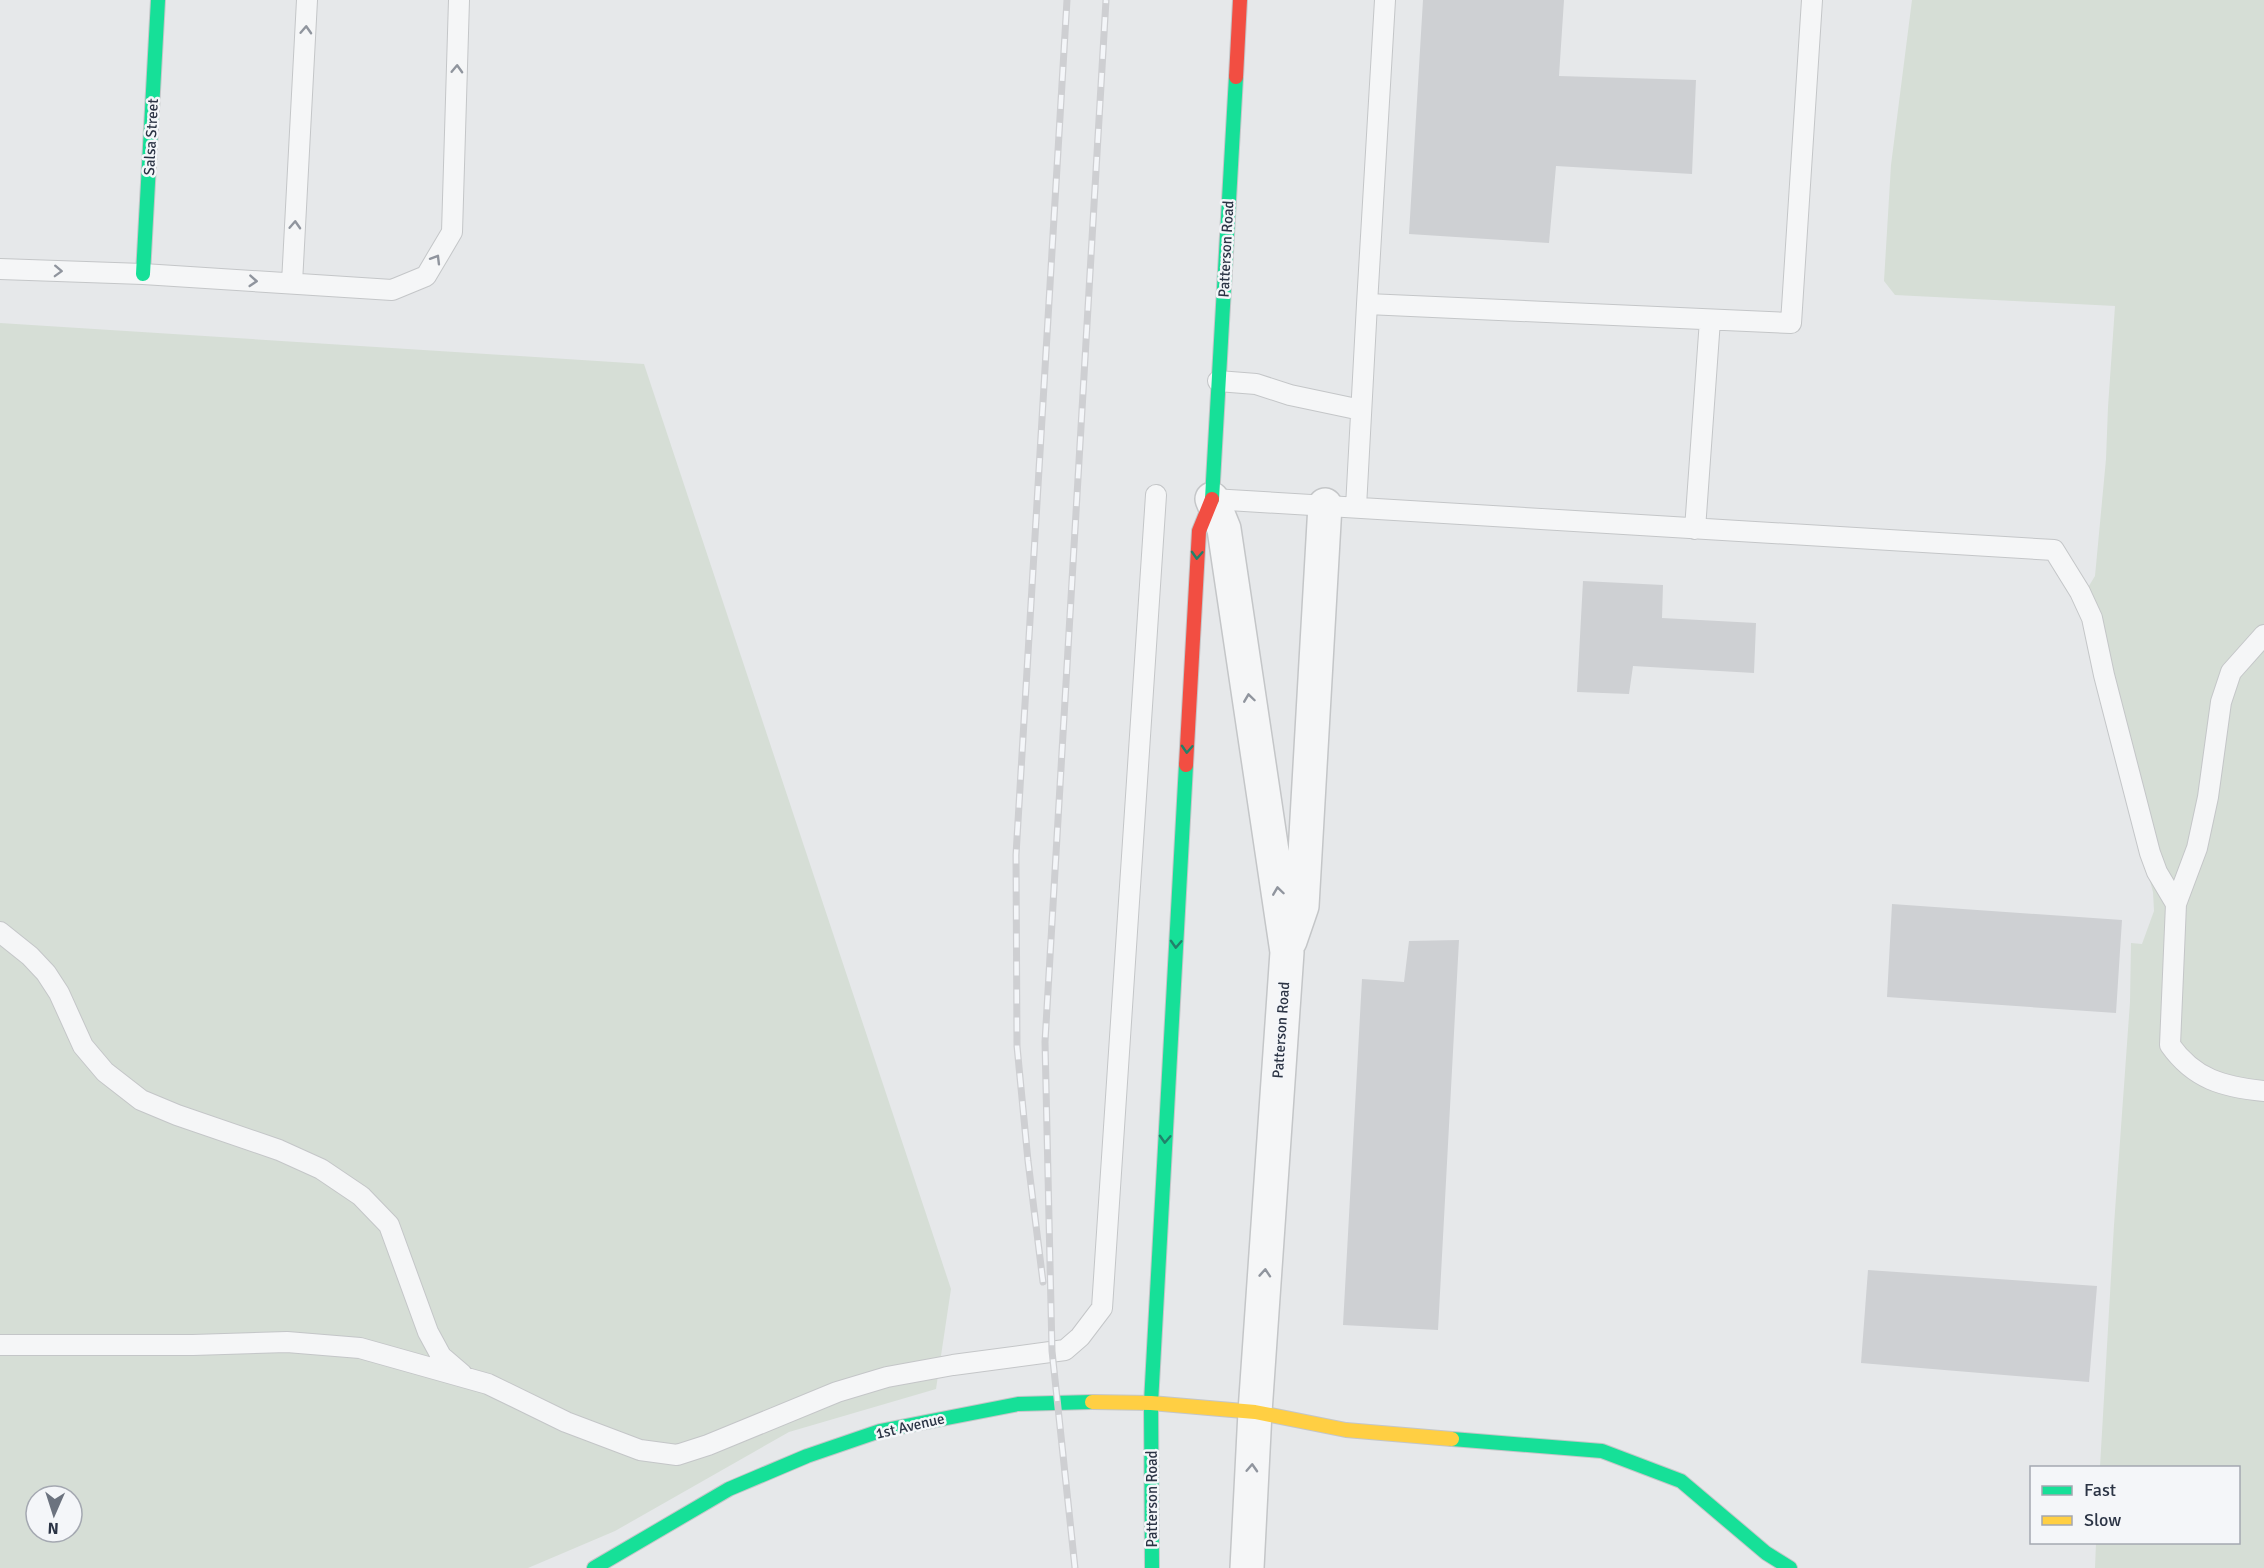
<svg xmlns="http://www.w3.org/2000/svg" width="2264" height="1568" font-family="Signika,sans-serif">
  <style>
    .green { fill: #d6ded6; fill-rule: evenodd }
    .building { fill: #ced0d3 }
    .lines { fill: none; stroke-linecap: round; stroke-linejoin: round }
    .lane-casing { stroke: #c4c6c8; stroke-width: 22 }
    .street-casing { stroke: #c4c6c8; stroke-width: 36 }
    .fast-casing { stroke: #c4c6c8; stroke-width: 16 }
    .slow-casing { stroke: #c4c6c8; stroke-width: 16 }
    .jam-casing { stroke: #c4c6c8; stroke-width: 16 }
    .lane { stroke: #f5f6f7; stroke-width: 20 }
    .street { stroke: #f5f6f7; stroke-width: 33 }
    .fast { stroke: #16e098; stroke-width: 14 }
    .slow { stroke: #ffcf43; stroke-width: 14 }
    .jam { stroke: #f24e42; stroke-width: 14 }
    .rail-casing { stroke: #cecfd2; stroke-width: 7 }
    .rail { stroke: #f4f6f9; stroke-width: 4.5; stroke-dasharray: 14; stroke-linecap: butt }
    .oneway { stroke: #90959e }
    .oneway2 { stroke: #22816a }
    .labels { text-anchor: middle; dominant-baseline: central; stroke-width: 5; stroke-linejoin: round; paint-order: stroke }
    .street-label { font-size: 15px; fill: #2b3445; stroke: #f4f6f9 }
  </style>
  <rect width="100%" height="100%" fill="#e6e8ea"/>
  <!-- green -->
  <path class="green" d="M1912,0H2264V1568H2095L2096,1543L2238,1542V1468L2100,1467L2114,1225L2130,1002L2131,943L2142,944L2154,911L2153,892L2113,742L2090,630L2076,607L2095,576L2106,459L2108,407L2115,306L1895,295L1884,281L1891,165Z
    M0,323L644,364L951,1289L936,1389L789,1432L615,1531L528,1568H0ZM36,1496H72V1532H36Z"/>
  <!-- building -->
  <path class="building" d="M1423,0H1564L1559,76L1696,80L1692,174L1556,166L1549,243L1409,234Z
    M1583,581L1663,585L1662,618L1756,623L1754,673L1633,666L1629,694L1577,692Z
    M1892,904L2122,920L2116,1013L1887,997Z
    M1459,940L1438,1330L1343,1325L1362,979L1404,982L1409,941Z
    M1868,1270L2097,1286L2089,1382L1861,1363Z"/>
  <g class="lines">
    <!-- lane casing -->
    <g class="lane-casing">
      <path id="lane" d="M0,269L143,274L392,290L426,276L452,232L459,0
        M292,283L307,0
        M1367,304L1385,0
        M1218,381L1256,384L1290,395L1361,410
        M1212,499L2054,550L2080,592L2092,618L2104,675L2150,853L2157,872L2176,904L2170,1045C2194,1079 2223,1087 2264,1091
        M1356,507L1367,304L1791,323L1812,0
        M1695,529L1710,320
        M2176,904L2197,848L2208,797L2221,702L2231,672L2264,635
        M0,932L30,956L46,973L59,993L83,1046L105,1072L141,1100L177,1115L279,1150L321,1169L361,1196L389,1225L428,1332L441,1356L462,1374
        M0,1345H193L287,1342L360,1348L488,1384L566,1422L640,1450L677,1455L708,1445L837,1392L887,1377L953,1365L1065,1350L1080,1337L1102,1308L1156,495"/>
    </g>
    <!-- street casing -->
    <g class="street-casing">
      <path id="street" d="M1212,499L1224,529L1287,952L1255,1412L1247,1568
        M1290,941L1302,906L1325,505"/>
    </g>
    <!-- fast casing -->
    <g class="fast-casing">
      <path id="fast" d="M143,274L158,0
        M1212,499L1236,77
        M1452,1439L1602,1451L1681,1481L1766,1553L1790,1568
        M594,1568L729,1489L807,1456L880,1431L1018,1404L1092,1402
        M1152,1568L1151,1403L1186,765"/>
    </g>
    <!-- slow casing -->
    <g class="slow-casing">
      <path id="slow" d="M1092,1402L1151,1403L1255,1412L1346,1430L1452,1439"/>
    </g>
    <!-- jam casing -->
    <g class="jam-casing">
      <path id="jam" d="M1236,77L1240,0
        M1186,765L1199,531L1212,499"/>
    </g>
    <!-- lane -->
    <use href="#lane" class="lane"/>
    <!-- street -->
    <use href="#street" class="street"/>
    <!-- fast -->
    <use href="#fast" class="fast"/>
    <!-- slow -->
    <use href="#slow" class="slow"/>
    <!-- jam -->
    <use href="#jam" class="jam"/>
    <!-- rail casing -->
    <g class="rail-casing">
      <path id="rail" d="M1043,1282L1028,1161L1017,1046L1016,855L1067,0
        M1075,1568L1052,1351L1045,1042L1106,0"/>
    </g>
    <!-- rail -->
    <use href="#rail" class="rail"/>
  </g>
  <!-- one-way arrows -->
  <defs><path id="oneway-chevron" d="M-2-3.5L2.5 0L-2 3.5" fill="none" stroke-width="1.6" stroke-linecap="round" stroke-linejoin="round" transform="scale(1.5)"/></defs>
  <g class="oneway">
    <use href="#oneway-chevron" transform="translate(306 30) rotate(-87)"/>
    <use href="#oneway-chevron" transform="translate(457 69) rotate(-88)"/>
    <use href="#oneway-chevron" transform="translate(295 225) rotate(-87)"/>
    <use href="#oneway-chevron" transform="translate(436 259) rotate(-59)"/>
    <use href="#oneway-chevron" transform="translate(58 271) rotate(2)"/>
    <use href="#oneway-chevron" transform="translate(253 281) rotate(4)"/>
    <use href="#oneway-chevron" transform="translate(1249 698) rotate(-98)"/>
    <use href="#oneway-chevron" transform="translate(1278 891) rotate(-98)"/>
    <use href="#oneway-chevron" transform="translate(1265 1273) rotate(-86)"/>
    <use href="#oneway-chevron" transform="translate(1252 1468) rotate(-87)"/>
  </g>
  <g class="oneway2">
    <use href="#oneway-chevron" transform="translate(1197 555) rotate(93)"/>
    <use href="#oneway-chevron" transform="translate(1187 749) rotate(93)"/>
    <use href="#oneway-chevron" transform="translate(1176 944) rotate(93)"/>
    <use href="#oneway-chevron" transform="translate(1165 1139) rotate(93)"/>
  </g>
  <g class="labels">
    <!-- street labels -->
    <g class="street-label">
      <text transform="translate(151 137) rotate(-87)">Salsa Street</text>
      <text transform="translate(1226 249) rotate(-87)">Patterson Road</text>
      <text transform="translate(1281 1030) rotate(-86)">Patterson Road</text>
      <text transform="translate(910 1426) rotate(-13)">1st Avenue</text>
      <text transform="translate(1152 1499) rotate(-90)">Patterson Road</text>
    </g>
  </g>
  <!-- legend -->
  <rect x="2030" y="1466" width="210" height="78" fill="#f4f6f9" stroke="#a4a8b1" stroke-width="1.5"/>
  <rect x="2042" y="1486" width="30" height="9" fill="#16e098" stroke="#a4a8b1" stroke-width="1.5"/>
  <text x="2084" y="1496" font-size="18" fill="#2b3445">Fast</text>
  <rect x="2042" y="1516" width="30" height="9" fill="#ffcf43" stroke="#a4a8b1" stroke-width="1.5"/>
  <text x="2084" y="1526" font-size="18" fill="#2b3445">Slow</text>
  <!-- north arrow -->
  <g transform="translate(54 1514) rotate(183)"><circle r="28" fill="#f4f6f9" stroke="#a4a8b1" stroke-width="1.5"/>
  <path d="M0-4.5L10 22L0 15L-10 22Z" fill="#6c737f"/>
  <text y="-9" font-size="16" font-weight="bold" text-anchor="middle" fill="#2b3445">N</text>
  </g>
</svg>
